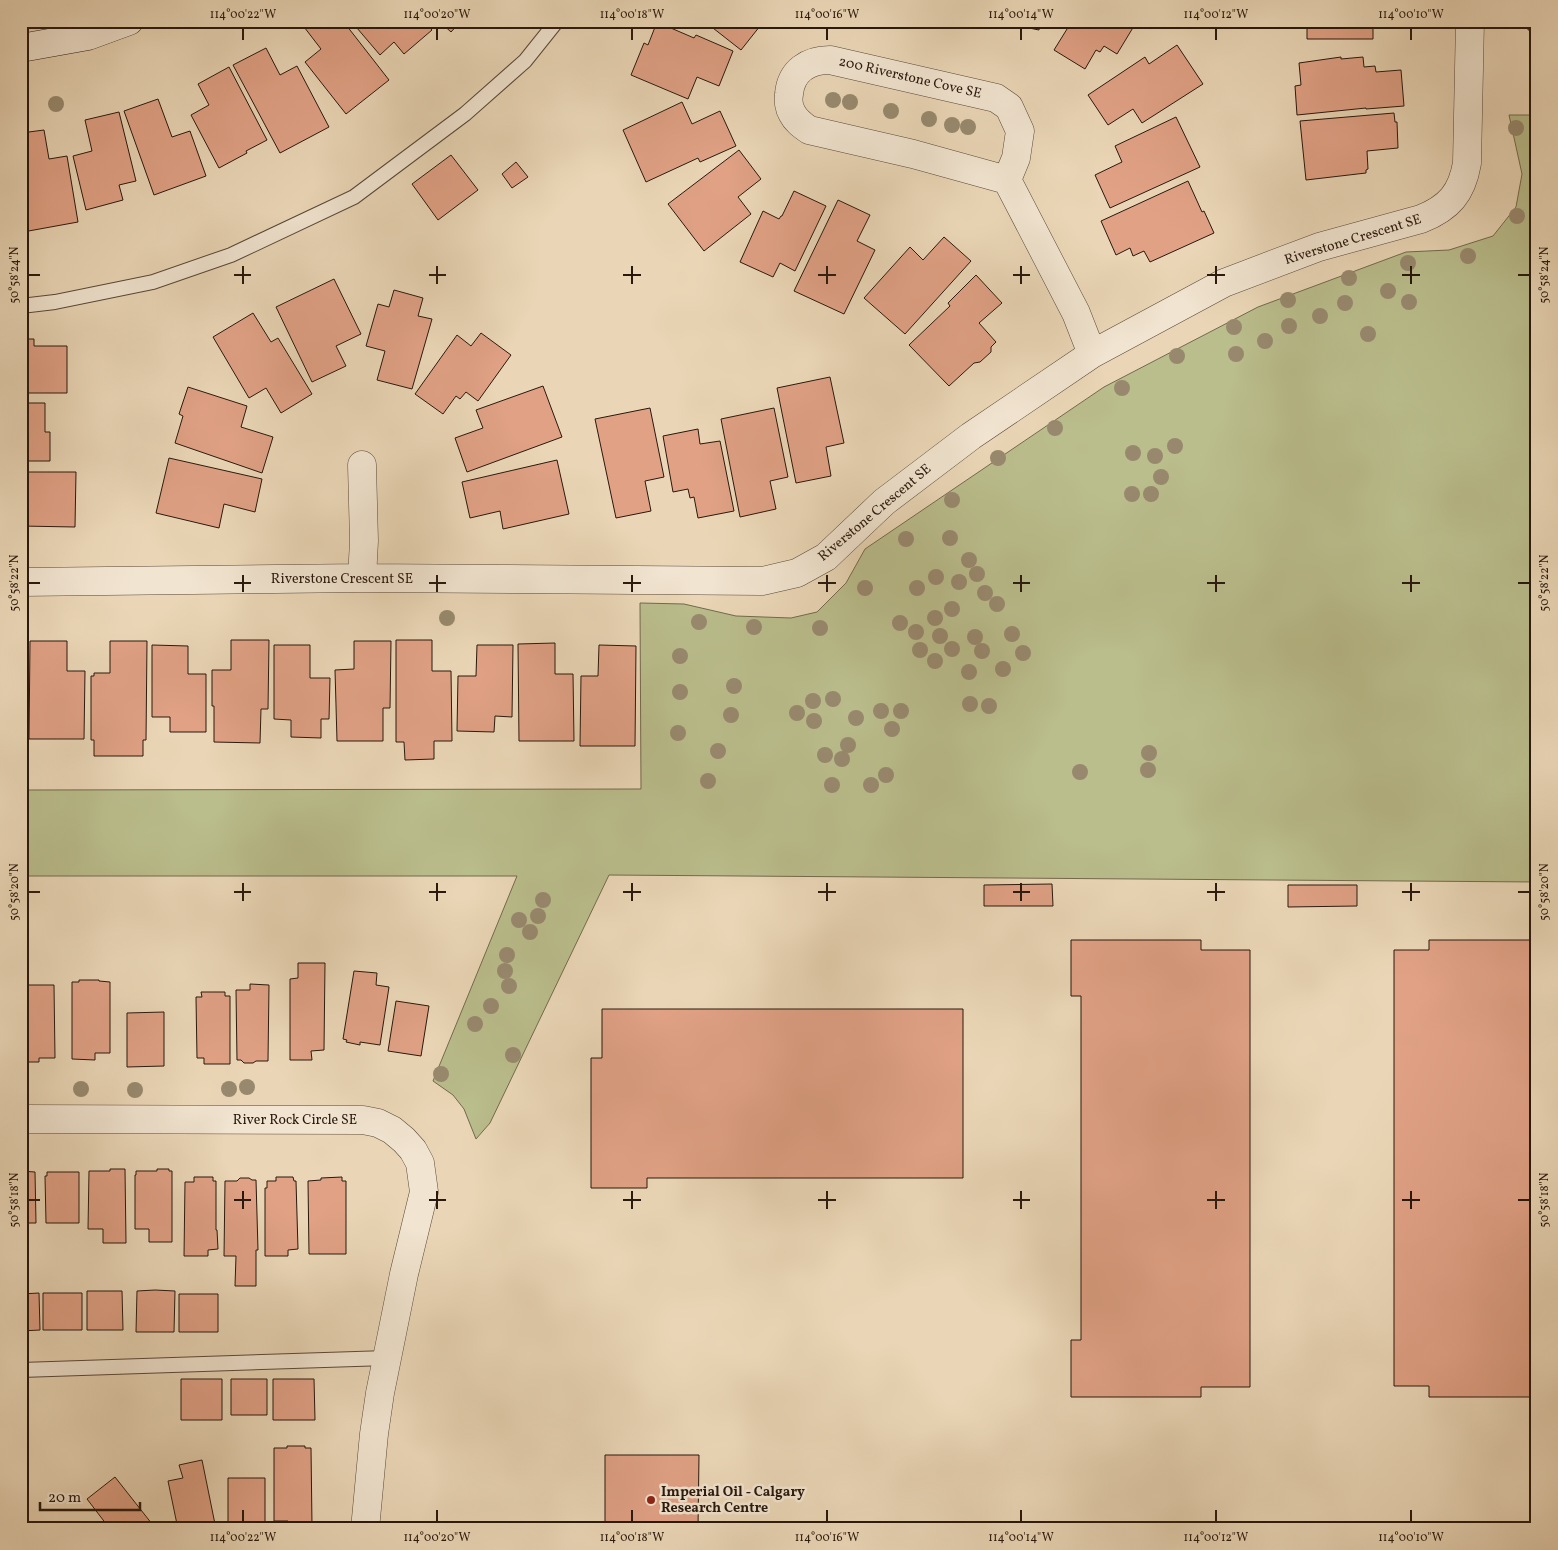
<svg xmlns="http://www.w3.org/2000/svg" width="1558" height="1550" font-family="Vollkorn,serif">
  <style>
    .green { fill: #babd8c; stroke: #726a4c }
    .building { fill: #e0a185; stroke: #29180d }
    .lines { fill: none; stroke-linecap: round; stroke-linejoin: round }
    .lane-casing { stroke: #594837; stroke-width: 16 }
    .street-casing { stroke: #594837; stroke-width: 29 }
    .secondary-casing { stroke: #29180d; stroke-width: 29 }
    .lane { stroke: #f1e4d0; stroke-width: 14 }
    .street { stroke: #f1e4d0; stroke-width: 28 }
    .secondary { stroke: #f1e4d0; stroke-width: 28 }
    .tree { fill: #98896e }
    .ticks { fill: none; stroke: #29180d; stroke-width: 2 }
    .poi-dot { fill: #8f2418; stroke: #f1e4d0; stroke-width: 2 }
    .labels { text-anchor: middle; dominant-baseline: central; stroke-width: 5; stroke-linejoin: round; paint-order: stroke }
    .street-label { font-size: 14px; fill: #29180d; stroke: #f1e4d0 }
    .poi-label { font-size: 14px; font-weight: bold; fill: #29180d; stroke: #f1e4d0; text-anchor: start }
    .neatline { fill: none; stroke: #29180d; stroke-width: 2 }
    .ticks-label { font-size: 12px; text-anchor: middle; fill: #29180d }
  </style>
  <rect width="100%" height="100%" fill="#ead6b6"/>
  <filter id="stains"><feTurbulence type="fractalNoise" baseFrequency=".004" numOctaves="4"/><feColorMatrix values="0 0 0 0 .2 0 0 0 0 .09 0 0 0 0 .02 0 0 0 .5 -.17"/></filter>
  <radialGradient id="worn" r=".72"><stop offset=".6" stop-color="#630" stop-opacity="0"/><stop offset="1" stop-color="#630" stop-opacity=".3"/></radialGradient>
  <!-- green -->
  <path class="green" d="M1509,115H1537V882L609,875L490,1123L476,1139L464,1109L453,1095L433,1081L517,876H21V790L641,789L640,603L684,604L736,616L791,618L817,612L846,583L865,549L1104,387L1258,307L1406,252L1449,250L1493,236L1516,207L1522,174Z"/>
  <!-- building -->
  <path class="building" d="M303,21H343L389,80L346,114L305,62L321,49L301,23Z
    M351,21H424L432,30L404,54L394,42L380,55Z
    M439,21H461L451,32Z
    M704,21H764L741,50Z
    M955,21H976L975,26Z
    M1006,21H1041L1039,30L1005,23Z
    M1072,21H1137L1117,54L1104,46L1100,52L1096,50L1085,69L1054,50Z
    M1307,21H1405V24H1386V26H1373V39H1307Z
    M1528,21H1537V30H1528Z
    M657,22L694,38L696,35L733,51L719,86L697,77L688,99L631,75L644,43L648,45Z
    M1177,45L1203,84L1142,123L1133,109L1108,125L1088,95L1145,57L1149,64Z
    M266,48L280,75L297,66L329,127L280,153L233,65Z
    M1341,57V59L1363,57L1364,67L1375,66L1376,72L1401,70L1404,106L1366,109V108L1297,115L1295,86L1301,85L1299,63Z
    M229,67L267,140L246,151L247,153L219,168L191,115L209,105L198,84Z
    M1534,74H1537V110H1533Z
    M158,99L172,137L190,131L206,176L154,195L124,111Z
    M682,102L692,124L720,111L736,146L700,162L698,158L646,182L623,130Z
    M119,112L136,181L119,185L123,200L86,210L73,156L92,151L85,120Z
    M1394,113L1395,122H1397L1398,148L1367,151L1368,169L1366,170V173L1306,180L1300,121Z
    M1176,117L1200,167L1110,208L1095,175L1122,162L1115,146Z
    M44,130L49,159L67,156L78,222L23,232L21,218V133Z
    M739,150L761,179L738,197L751,214L704,251L668,204Z
    M451,155L478,190L438,220L412,184Z
    M516,162L528,177L512,188L502,174Z
    M1188,181L1202,212L1204,211L1214,233L1150,262L1144,251L1133,256L1130,248L1116,255L1101,221Z
    M794,191L826,206L795,271L780,263L773,277L740,262L763,211L779,219L781,216H782Z
    M838,200L870,215L857,241L875,250L844,314L794,291Z
    M944,237L971,261L905,334L864,298L910,247L923,260Z
    M976,275L1002,303L979,323L996,342L991,347V352L980,362L974,363L949,386L909,345L950,306L948,303Z
    M334,279L361,334L336,346L346,366L312,382L276,307Z
    M394,290L423,298L418,316L432,319L412,389L377,380L385,351L366,346L378,304L389,307Z
    M253,313L271,342L278,338L312,394L281,413L266,388L249,398L213,337Z
    M481,333L511,355L478,401L466,392L460,399L456,396L443,414L415,394L457,335L471,346Z
    M21,339H34V346H67V393H21Z
    M830,377L844,443L826,447L831,476L796,483L777,388Z
    M543,386L562,437L467,472L455,438L483,428L476,410Z
    M188,387L247,406L241,427L273,437L262,473L175,443L183,416L179,414Z
    M21,403H45V432H50V461H21Z
    M650,408L664,477L645,481L651,511L616,518L595,419Z
    M774,408L788,477L770,481L776,509L740,517L721,419Z
    M698,429L700,444L720,441L734,511L698,518L694,497L690,498L688,489L673,492L663,436Z
    M169,458L262,479L255,512L224,504L219,528L156,513Z
    M557,460L569,514L503,529L500,511L470,518L462,482Z
    M21,472H76L75,527L21,526Z
    M231,640H269L268,709H261L260,743L214,742V706H212V670H231Z
    M396,640H432V671H451L452,741H434V759L405,760L404,742H396Z
    M30,641H67V671H85L84,739H29Z
    M110,641H147L146,740H143V756H94V740H91V676H94V673H110Z
    M354,641H391L390,708H383V741H337L335,670L354,669Z
    M555,643V674H573L574,741H519L518,644Z
    M152,645L188,646V674H206V732H170V717H152Z
    M274,645H310V678H330L329,719H321V738L291,737V720L274,719Z
    M477,645H513L512,717L495,716L494,732L457,731L458,676H476Z
    M599,645L636,646L635,746H580L581,676H598Z
    M21,649H25L24,720H21Z
    M1052,884L1053,906H984V885Z
    M1288,885H1357V906L1288,907Z
    M1071,940H1201V950H1250V1387H1201V1397H1071V1340H1081V996H1071Z
    M1429,940H1537V1397H1429V1386H1394V950H1429Z
    M298,963H325L324,1050L311,1051L312,1060H290V979L298,978Z
    M354,971L377,973L376,985L389,987L380,1045L360,1042V1045L346,1042L347,1040L343,1039Z
    M79,980H99V981L110,982V1053H95V1060L72,1059V982H79Z
    M250,984L269,985L268,1061H256L253,1063H244L241,1060H237L236,990H250Z
    M21,985H54L55,1058H39V1062H22Z
    M201,992H225V996H230V1064H204V1058H197L196,997H202Z
    M396,1001L429,1006L421,1056L388,1051Z
    M602,1009H963V1178H647V1188H591V1058H602Z
    M164,1012V1066L127,1067V1013Z
    M110,1169H125L126,1243H103V1229H88L89,1171H110Z
    M157,1169H169V1171H172V1242H149V1229H135V1175H136V1171H157Z
    M21,1171L35,1172L36,1223H21Z
    M47,1172H79V1223H46L45,1176H47Z
    M194,1177H213V1181H216V1230H217L218,1249L208,1250V1256H184L185,1182H194Z
    M276,1177H293L294,1181H296L298,1249L288,1250V1256H265V1188H267V1181H276Z
    M342,1177V1181H346V1254H309L308,1181L321,1180V1178Z
    M240,1178H249L252,1180H256L258,1250H256V1286H235L236,1256H224L225,1181H237Z
    M155,1290L175,1291L174,1332H136L137,1291Z
    M87,1291H122L123,1330H87Z
    M39,1293L40,1330L21,1331V1294Z
    M43,1293H82V1330H43Z
    M179,1294H218V1332H179Z
    M181,1379H222V1420H181Z
    M231,1379H267V1415H231Z
    M273,1379H314L315,1420H273Z
    M287,1446H305V1448H311L312,1526H288V1521H274V1448H287Z
    M605,1455H699L698,1529H605Z
    M202,1460L216,1529H178L168,1481L183,1478L179,1465Z
    M115,1477L156,1529H110L87,1499Z
    M228,1478H265V1529H228Z"/>
  <g class="lines">
    <!-- lane casing -->
    <g class="lane-casing">
      <path id="lane" d="M21,306L55,302L153,282L231,255L354,197L465,114L525,61L557,21
        M21,1370L387,1358"/>
    </g>
    <!-- street casing -->
    <g class="street-casing">
      <path id="street" d="M1007,180L1016,158L1020,131L1009,107L996,98L830,60C808,60 791,71 789,94C788,100 789,108 792,113C796,121 802,125 809,130L913,154L1007,180L1076,313L1092,354
        M362,465L364,541L362,578
        M21,582L362,578L762,581L797,573L826,557L884,502L971,436L1092,354L1224,283L1319,247L1421,219C1449,208 1462,193 1467,163L1470,21
        M21,1119L363,1120L378,1123L392,1130L404,1140L413,1150L420,1163L424,1192L404,1274L380,1393L374,1434L365,1529"/>
    </g>
    <!-- secondary casing -->
    <g class="secondary-casing">
      <path id="secondary" d="M21,48L88,36L129,21"/>
    </g>
    <!-- lane -->
    <use href="#lane" class="lane"/>
    <!-- street -->
    <use href="#street" class="street"/>
    <!-- secondary -->
    <use href="#secondary" class="secondary"/>
  </g>
  <!-- trees -->
  <g class="tree">
    <circle cx="833" cy="100" r="8"/>
    <circle cx="850" cy="102" r="8"/>
    <circle cx="56" cy="104" r="8"/>
    <circle cx="891" cy="111" r="8"/>
    <circle cx="929" cy="119" r="8"/>
    <circle cx="952" cy="125" r="8"/>
    <circle cx="968" cy="127" r="8"/>
    <circle cx="1516" cy="128" r="8"/>
    <circle cx="1517" cy="216" r="8"/>
    <circle cx="1468" cy="256" r="8"/>
    <circle cx="1408" cy="263" r="8"/>
    <circle cx="1349" cy="278" r="8"/>
    <circle cx="1388" cy="291" r="8"/>
    <circle cx="1288" cy="300" r="8"/>
    <circle cx="1409" cy="302" r="8"/>
    <circle cx="1345" cy="303" r="8"/>
    <circle cx="1320" cy="316" r="8"/>
    <circle cx="1289" cy="326" r="8"/>
    <circle cx="1234" cy="327" r="8"/>
    <circle cx="1368" cy="334" r="8"/>
    <circle cx="1265" cy="341" r="8"/>
    <circle cx="1236" cy="354" r="8"/>
    <circle cx="1177" cy="356" r="8"/>
    <circle cx="1122" cy="388" r="8"/>
    <circle cx="1055" cy="428" r="8"/>
    <circle cx="1175" cy="446" r="8"/>
    <circle cx="1133" cy="453" r="8"/>
    <circle cx="1155" cy="456" r="8"/>
    <circle cx="998" cy="458" r="8"/>
    <circle cx="1161" cy="477" r="8"/>
    <circle cx="1132" cy="494" r="8"/>
    <circle cx="1151" cy="494" r="8"/>
    <circle cx="952" cy="500" r="8"/>
    <circle cx="950" cy="538" r="8"/>
    <circle cx="906" cy="539" r="8"/>
    <circle cx="969" cy="560" r="8"/>
    <circle cx="977" cy="574" r="8"/>
    <circle cx="936" cy="577" r="8"/>
    <circle cx="959" cy="582" r="8"/>
    <circle cx="865" cy="588" r="8"/>
    <circle cx="917" cy="588" r="8"/>
    <circle cx="985" cy="593" r="8"/>
    <circle cx="997" cy="604" r="8"/>
    <circle cx="952" cy="609" r="8"/>
    <circle cx="447" cy="618" r="8"/>
    <circle cx="935" cy="618" r="8"/>
    <circle cx="699" cy="622" r="8"/>
    <circle cx="900" cy="623" r="8"/>
    <circle cx="754" cy="627" r="8"/>
    <circle cx="820" cy="628" r="8"/>
    <circle cx="916" cy="632" r="8"/>
    <circle cx="1012" cy="634" r="8"/>
    <circle cx="940" cy="636" r="8"/>
    <circle cx="975" cy="637" r="8"/>
    <circle cx="952" cy="649" r="8"/>
    <circle cx="920" cy="650" r="8"/>
    <circle cx="982" cy="651" r="8"/>
    <circle cx="1023" cy="653" r="8"/>
    <circle cx="680" cy="656" r="8"/>
    <circle cx="935" cy="661" r="8"/>
    <circle cx="1003" cy="669" r="8"/>
    <circle cx="969" cy="672" r="8"/>
    <circle cx="734" cy="686" r="8"/>
    <circle cx="680" cy="692" r="8"/>
    <circle cx="833" cy="699" r="8"/>
    <circle cx="813" cy="701" r="8"/>
    <circle cx="970" cy="704" r="8"/>
    <circle cx="989" cy="706" r="8"/>
    <circle cx="881" cy="711" r="8"/>
    <circle cx="901" cy="711" r="8"/>
    <circle cx="797" cy="713" r="8"/>
    <circle cx="731" cy="715" r="8"/>
    <circle cx="856" cy="718" r="8"/>
    <circle cx="814" cy="721" r="8"/>
    <circle cx="892" cy="729" r="8"/>
    <circle cx="678" cy="733" r="8"/>
    <circle cx="848" cy="745" r="8"/>
    <circle cx="718" cy="751" r="8"/>
    <circle cx="1149" cy="753" r="8"/>
    <circle cx="825" cy="755" r="8"/>
    <circle cx="842" cy="759" r="8"/>
    <circle cx="1148" cy="770" r="8"/>
    <circle cx="1080" cy="772" r="8"/>
    <circle cx="886" cy="775" r="8"/>
    <circle cx="708" cy="781" r="8"/>
    <circle cx="832" cy="785" r="8"/>
    <circle cx="871" cy="785" r="8"/>
    <circle cx="543" cy="900" r="8"/>
    <circle cx="538" cy="916" r="8"/>
    <circle cx="519" cy="920" r="8"/>
    <circle cx="530" cy="932" r="8"/>
    <circle cx="507" cy="955" r="8"/>
    <circle cx="505" cy="971" r="8"/>
    <circle cx="509" cy="986" r="8"/>
    <circle cx="491" cy="1006" r="8"/>
    <circle cx="475" cy="1024" r="8"/>
    <circle cx="513" cy="1055" r="8"/>
    <circle cx="441" cy="1074" r="8"/>
    <circle cx="247" cy="1087" r="8"/>
    <circle cx="81" cy="1089" r="8"/>
    <circle cx="229" cy="1089" r="8"/>
    <circle cx="135" cy="1090" r="8"/>
  </g>
  <!-- ticks -->
  <path class="ticks" d="M243,28V40M437,28V40M632,28V40M827,28V40M1021,28V40M1216,28V40M1411,28V40M243,266V284M437,266V284M632,266V284M827,266V284M1021,266V284M1216,266V284M1411,266V284M28,275H40M234,275H251M429,275H446M623,275H641M818,275H836M1013,275H1030M1207,275H1225M1402,275H1420M1518,275H1530M243,575V592M437,575V592M632,575V592M827,575V592M1021,575V592M1216,575V592M1411,575V592M28,583H40M234,583H251M429,583H446M623,583H641M818,583H836M1013,583H1030M1207,583H1225M1402,583H1420M1518,583H1530M243,883V901M437,883V901M632,883V901M827,883V901M1021,883V901M1216,883V901M1411,883V901M28,892H40M234,892H251M429,892H446M623,892H641M818,892H836M1013,892H1030M1207,892H1225M1402,892H1420M1518,892H1530M243,1191V1209M437,1191V1209M632,1191V1209M827,1191V1209M1021,1191V1209M1216,1191V1209M1411,1191V1209M28,1200H40M234,1200H251M429,1200H446M623,1200H641M818,1200H836M1013,1200H1030M1207,1200H1225M1402,1200H1420M1518,1200H1530M243,1510V1522M437,1510V1522M632,1510V1522M827,1510V1522M1021,1510V1522M1216,1510V1522M1411,1510V1522"/>
  <!-- markers -->
  <circle class="poi-dot" cx="651" cy="1500" r="5"/>
  <g class="labels">
    <!-- street labels -->
    <g class="street-label">
      <text transform="translate(910 78) rotate(13)">200 Riverstone Cove SE</text>
      <text transform="translate(1353 240) rotate(-17)">Riverstone Crescent SE</text>
      <text transform="translate(875 513) rotate(-40)">Riverstone Crescent SE</text>
      <text x="342" y="579">Riverstone Crescent SE</text>
      <text x="295" y="1120">River Rock Circle SE</text>
    </g>
    <!-- poi labels -->
    <g class="poi-label">
      <text x="661" y="1492">Imperial Oil - Calgary<tspan x="661" dy="16">Research Centre</tspan></text>
    </g>
  </g>
  <!-- margin -->
  <rect width="1558" height="1550" fill="none" stroke="#ead6b6" stroke-width="55"/>
  <!-- scale -->
  <path d="M40 1502v8h100v-8" fill="none" stroke="#29180d" stroke-width="2.5"/>
  <text x="48" y="1502" font-size="15" fill="#29180d" stroke="#f1e4d0" stroke-width="4" paint-order="stroke">20 m</text>
  <rect x="28" y="28" width="1502" height="1494" class="neatline"/>
  <g class="ticks-label">
    <text x="243" y="18">114°00'22"W</text>
    <text x="437" y="18">114°00'20"W</text>
    <text x="632" y="18">114°00'18"W</text>
    <text x="827" y="18">114°00'16"W</text>
    <text x="1021" y="18">114°00'14"W</text>
    <text x="1216" y="18">114°00'12"W</text>
    <text x="1411" y="18">114°00'10"W</text>
    <text transform="translate(14 275) rotate(-90)" y="4">50°58'24"N</text>
    <text transform="translate(1544 275) rotate(-90)" y="4">50°58'24"N</text>
    <text transform="translate(14 583) rotate(-90)" y="4">50°58'22"N</text>
    <text transform="translate(1544 583) rotate(-90)" y="4">50°58'22"N</text>
    <text transform="translate(14 892) rotate(-90)" y="4">50°58'20"N</text>
    <text transform="translate(1544 892) rotate(-90)" y="4">50°58'20"N</text>
    <text transform="translate(14 1200) rotate(-90)" y="4">50°58'18"N</text>
    <text transform="translate(1544 1200) rotate(-90)" y="4">50°58'18"N</text>
    <text x="243" y="1541">114°00'22"W</text>
    <text x="437" y="1541">114°00'20"W</text>
    <text x="632" y="1541">114°00'18"W</text>
    <text x="827" y="1541">114°00'16"W</text>
    <text x="1021" y="1541">114°00'14"W</text>
    <text x="1216" y="1541">114°00'12"W</text>
    <text x="1411" y="1541">114°00'10"W</text>
  </g>
  <rect width="100%" height="100%" filter="url(#stains)"/>
  <rect width="100%" height="100%" fill="url(#worn)"/>
</svg>
